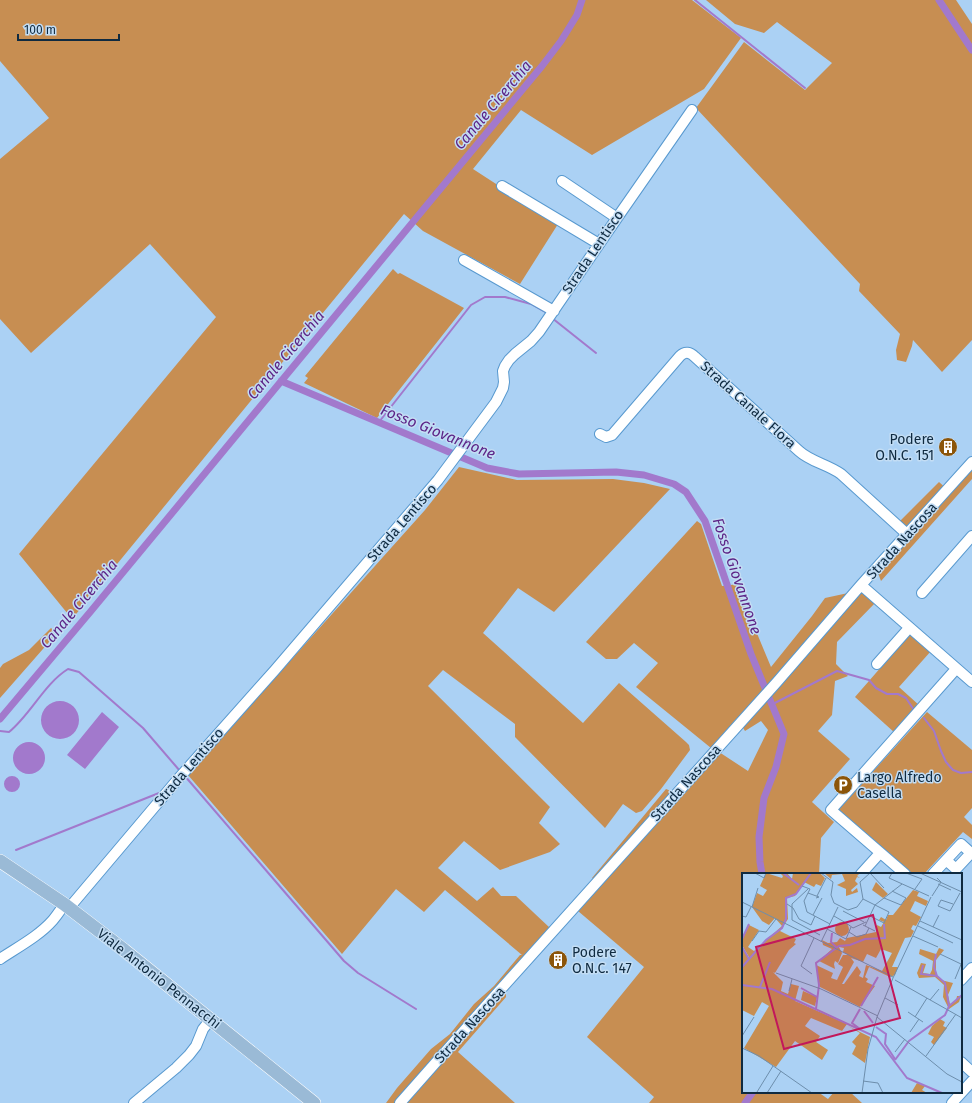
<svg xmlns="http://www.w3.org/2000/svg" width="972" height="1103" font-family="'Fira Sans',sans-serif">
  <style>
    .green { fill: #c78e52 }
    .water { fill: #a279cc }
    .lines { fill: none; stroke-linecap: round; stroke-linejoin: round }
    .stream { stroke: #a279cc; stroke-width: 2 }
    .canal { stroke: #a279cc; stroke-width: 7 }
    .minor-casing { stroke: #5899cf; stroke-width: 12 }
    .major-casing { stroke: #fff; stroke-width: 14 }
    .minor { stroke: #fff; stroke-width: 10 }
    .major { stroke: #9abad6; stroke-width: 13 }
    .labels { text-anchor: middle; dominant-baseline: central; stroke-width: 3; stroke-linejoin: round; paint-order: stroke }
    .street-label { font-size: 14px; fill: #0f2a40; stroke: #c3ddf4 }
    .poi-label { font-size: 14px; fill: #0f2a40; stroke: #c3ddf4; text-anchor: start }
    .water-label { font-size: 15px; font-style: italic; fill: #5c2487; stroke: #c3ddf4 }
    .inset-river { fill: none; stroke: #a279cc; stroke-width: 2 }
    .inset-road { fill: none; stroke: #6d8eac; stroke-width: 1 }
    .view { fill: #c2185b; fill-opacity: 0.15; stroke: #c2185b; stroke-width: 2 }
    .inset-edge { fill: none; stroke: #0f2a40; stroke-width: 2 }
  </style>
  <rect width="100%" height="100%" fill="#abd1f4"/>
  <!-- green -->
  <path class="green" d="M0,0H692L741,38L704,89L592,155L521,110L473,169L558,224L520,284L423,231L404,214L72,619L19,554L216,317L150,244L31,353L0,319V159L49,118L0,61Z
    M706,0H956L972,24V340L942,372L913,340L912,346L906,362L897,360L896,350L900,334L859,291L860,284L696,108L744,42L805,90L832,63L777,22L764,33L735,24Z
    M393,269L398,274L400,273L464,308L377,418L304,383L308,378L305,376Z
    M972,465V479L881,581L878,573L907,540L899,522L939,482L949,491Z
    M459,467L517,480L613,479L644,483L670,489L554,612L518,588L483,633L583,723L619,683L686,742L689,745L690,750L661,789L642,811L636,813L623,804L605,828L515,737V724L443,670L428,686L550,807L539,823L560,844L550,852L500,870L464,841L438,868L477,901L493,887L501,896H516L550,928L506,978V997L458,1052L515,1103H386L397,1088L431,1049L450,1034L474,1004L494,986L520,955H522L445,890L424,912L396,889L342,954L188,775L425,510Z
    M697,521L701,524L722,586L739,584L756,631L771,667L812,616L825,598L862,590L876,602L837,642L836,664L848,676L835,681L832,715L818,731L850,759L812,802L834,822L821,838L819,874H743V1092H818L828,1099L834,1092H850L862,1103H649L654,1097L587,1037L644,967L578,911L601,885L592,878L666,789L681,795L719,752L748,771L768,730L761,721L745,731L737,718L711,748L636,687L658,663L634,643L617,659H606L586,642Z
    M51,628L57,633L0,698V668L3,664L29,650Z
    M909,635H911L931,651L899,687L920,706L895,733L855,697Z
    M927,712L972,750V808L964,817L972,825V839L963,832L924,874H913L838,810Z"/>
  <!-- water -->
  <path class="water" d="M41 720a19 19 0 1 1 38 0a19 19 0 1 1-38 0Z
    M102,712L119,727L85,769L67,755Z
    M13 758a16 16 0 1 1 32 0a16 16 0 1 1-32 0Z
    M4 784a8 8 0 1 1 16 0a8 8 0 1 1-16 0Z"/>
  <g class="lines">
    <!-- stream -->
    <path class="stream" d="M695,0L805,88
      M552,318L596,353
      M379,422L471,305L485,297H505L531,304L547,313
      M771,705L837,671L869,680L876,688L887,694H898L906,698L914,710
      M924,718L934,731L941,751L946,762L953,770L961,773L972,772
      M0,731L9,732C31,714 44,684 68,669L79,672L143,728L180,771
      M184,775L344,961L358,973L416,1009
      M16,850L159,793"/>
    <!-- canal -->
    <path class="canal" d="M939,0L972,50
      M281,381L487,468L519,474L616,472L644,475L674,484L686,492L705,521L751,654L784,734L776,767L764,798L759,837L760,862L762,874
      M0,719L91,611L542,66L561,41L577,15L582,0
      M745,1103L753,1092"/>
    <!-- minor casing -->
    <g class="minor-casing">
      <path id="minor" d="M562,181L617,218
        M502,186L599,244
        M464,260L554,311
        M600,434L606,437L612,435L680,356C685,351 690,352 695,357L799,451C811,462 827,464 841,474L908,535
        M861,585L972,682
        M922,593L972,536
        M877,664L909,628
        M861,874L880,853
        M905,874L831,810L956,669
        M933,874L961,844L971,853L956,869L946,860
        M69,908L178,779L275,670L438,480L496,402L503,388L504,382L503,371L505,366L509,360L515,354L531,341L539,332L617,218L692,110
        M0,959C18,947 39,936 53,920C57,915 61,910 64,904
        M961,980L972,968
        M961,1062L972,1072
        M134,1103L176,1068L189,1055L196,1046L203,1029L211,1019
        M400,1103L484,1008L777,682L861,585L972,462
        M952,1103L972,1081"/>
    </g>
    <!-- major casing -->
    <g class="major-casing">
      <path id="major" d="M0,861L64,904L124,950L314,1103"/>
    </g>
    <!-- minor -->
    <use href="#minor" class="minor"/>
    <!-- major -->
    <use href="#major" class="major"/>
  </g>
  <!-- icons -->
  <defs>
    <g id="building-disc" transform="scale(1)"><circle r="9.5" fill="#8c5509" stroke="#c3ddf4"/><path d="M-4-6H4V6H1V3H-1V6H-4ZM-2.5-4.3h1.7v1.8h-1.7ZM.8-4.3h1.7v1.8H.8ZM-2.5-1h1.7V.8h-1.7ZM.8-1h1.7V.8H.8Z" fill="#fff"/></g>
    <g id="parking-disc" transform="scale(1)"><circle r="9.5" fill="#8c5509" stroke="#c3ddf4"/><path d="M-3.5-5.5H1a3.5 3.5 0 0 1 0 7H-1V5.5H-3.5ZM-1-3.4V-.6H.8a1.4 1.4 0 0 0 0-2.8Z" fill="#fff"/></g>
  </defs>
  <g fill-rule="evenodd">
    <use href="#building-disc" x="948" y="447"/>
    <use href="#parking-disc" x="843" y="785"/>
    <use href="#building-disc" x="558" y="960"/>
  </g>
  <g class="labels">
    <!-- street labels -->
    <g class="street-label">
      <text transform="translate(593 252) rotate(-56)">Strada Lentisco</text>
      <text transform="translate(748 405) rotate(42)">Strada Canale Flora</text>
      <text transform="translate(402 523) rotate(-49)">Strada Lentisco</text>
      <text transform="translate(902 541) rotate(-48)">Strada Nascosa</text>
      <text transform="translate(189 767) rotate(-49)">Strada Lentisco</text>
      <text transform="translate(686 783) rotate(-48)">Strada Nascosa</text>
      <text transform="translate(159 979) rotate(38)">Viale Antonio Pennacchi</text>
      <text transform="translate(470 1025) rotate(-48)">Strada Nascosa</text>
    </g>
    <!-- poi labels -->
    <g class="poi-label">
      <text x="934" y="439" text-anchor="end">Podere<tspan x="934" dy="16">O.N.C. 151</tspan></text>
      <text x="857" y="777">Largo Alfredo<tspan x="857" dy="16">Casella</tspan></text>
      <text x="572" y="952">Podere<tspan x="572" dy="16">O.N.C. 147</tspan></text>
    </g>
    <!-- water labels -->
    <g class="water-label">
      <text transform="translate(493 105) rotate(-50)">Canale Cicerchia</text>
      <text transform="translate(286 355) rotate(-50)">Canale Cicerchia</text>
      <text transform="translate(438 432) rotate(22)">Fosso Giovannone</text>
      <text transform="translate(737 576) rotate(71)">Fosso Giovannone</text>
      <text transform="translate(79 604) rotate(-50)">Canale Cicerchia</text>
    </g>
  </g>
  <!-- overview -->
  <g transform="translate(742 873)">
    <rect width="220" height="220" fill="#abd1f4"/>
    <path d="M24,0L40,5L41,3L38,0H45L50,6L51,0H78L83,5L79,13L74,11L72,14L62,9L53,23L45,25L46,46L38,58L54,66L52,70L54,71L47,77L33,100L31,99L41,109L39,118L46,121L49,111L57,113L53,128L105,151L100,158L69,145L63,153L78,163L74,169L86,177L80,187L53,168L34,194L2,175L27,133L20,129L12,143L0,137V74L6,84H7L0,72V67L7,52L17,57L6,74L12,78L40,53L33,45L27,52L20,48L10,34L15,20L21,23L25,17L18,13ZM82,0H118L115,3L118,5L115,4L113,8L116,11L109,17L110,19L115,15L116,19L104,23V16L95,12L103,8L100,1L90,2L89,6ZM134,9L146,21L141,25L130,17ZM171,17L177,19L175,23L186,28L184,33L173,28L168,38L179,44L174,53L171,52L169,56L172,58L169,64L163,65L150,94H156L153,102L148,104L127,94L123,104L126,106L124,109L133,113L118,134L78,114L74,92L91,100L89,105L95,107L101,94L96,91L101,82H106L101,79L102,75L97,74L100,80L96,90L93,88L92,91L93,96L77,88L90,76L81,72L80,67L86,70L95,69L98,65L103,68L105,65L134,59L135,52L139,54L142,49L137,47L139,44L144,47L146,42H151ZM139,76L150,80L140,98L124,92L121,105L117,103L119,99L115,93L102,111H100L112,89L109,85L121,89L125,81L134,85ZM93 56a7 7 0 1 1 14 0a7 7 0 1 1-14 0ZM197,75L202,77L194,87V102L199,107L211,110L206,122L208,131L214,128L215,123H219L217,129L207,136L201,124L202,112L193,104L177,105L175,100L179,90L184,91L181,100L188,101L190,97L191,88L177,81L178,76L194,81ZM61,118L75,124L73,133L59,127ZM198,146L203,149L201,153L205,155L192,172L189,169L192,164L186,161L190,153ZM106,153L128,164L123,190L110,181L114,173L110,169L118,160ZM175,210L183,213L180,217L185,220H169Z" fill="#c78e52" fill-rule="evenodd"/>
    <path class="inset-river" d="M41,0L57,12M90,60L89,69L94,74M0,66L7,51M0,74L7,86M194,81L192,94L195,103M181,92L179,101L195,103L203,110L207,133M0,94L24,67L40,55L44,46V25L54,21L69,0M0,112L30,116L134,164L165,205L200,220M18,114L28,89M59,115L75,124M119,133L136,104M74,136L77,112L74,90L97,73L108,72L123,66L143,65L142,51M118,136L110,150L118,156M122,138L131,150M134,154L144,161L143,171L153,186M153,187L167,168L203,142L207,133L220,122"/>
    <path class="inset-road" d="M13,0L22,5L24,0M79,0L91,9L89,22L92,30L106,37L115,34L121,26L118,9L128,0M128,0L142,15M150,0L147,5L187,23M164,0L180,6L173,16M178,0L220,19M196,11L209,17M60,13L68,16L62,28L65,39L88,51M66,16L50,31V47L78,62M66,20L77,24L74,25M75,23L84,5M190,23L199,9L195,5M142,25L159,32L164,25L150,18M121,26L147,39L142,50L128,43M0,29L151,104M45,31L51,35L57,46L69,52L73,43M211,31L199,27L196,33L208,38L218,20M10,34L16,15M101,38L122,49M71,42L80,25M0,43L4,44L9,34M92,43L104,50M178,48L220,67M106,52L104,50L111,55L124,49M121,52L133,58M123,53L133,32L160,11M176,53L211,70M191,54L197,42M85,56L104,66L109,54M107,59L115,64L124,61L127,55M171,63L196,74M10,68L17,58L24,59L34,46M79,69L96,34M198,81L219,91M34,100L79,116L136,143M70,101L59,93L72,65M213,106L220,89M153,107L220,145M47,118L50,106M143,125L156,132M188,127L197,116M166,139L181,149M135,144L205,201L220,209M173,144L185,125M168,159L177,146M0,163L12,144M0,175L17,183L70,220M153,179L163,166M184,183L214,141M121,208L136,210L141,220M15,219L31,193M25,220L39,198M120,220L126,176L135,144L151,105L189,24"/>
    <path class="view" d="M131,42L158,145L42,176L14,74Z"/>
    <rect width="220" height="220" class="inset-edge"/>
  </g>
  <!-- scale -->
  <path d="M18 34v6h101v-6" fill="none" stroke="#0f2a40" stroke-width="2"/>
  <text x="24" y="34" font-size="12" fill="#0f2a40" stroke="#c3ddf4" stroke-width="3" paint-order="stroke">100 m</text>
</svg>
